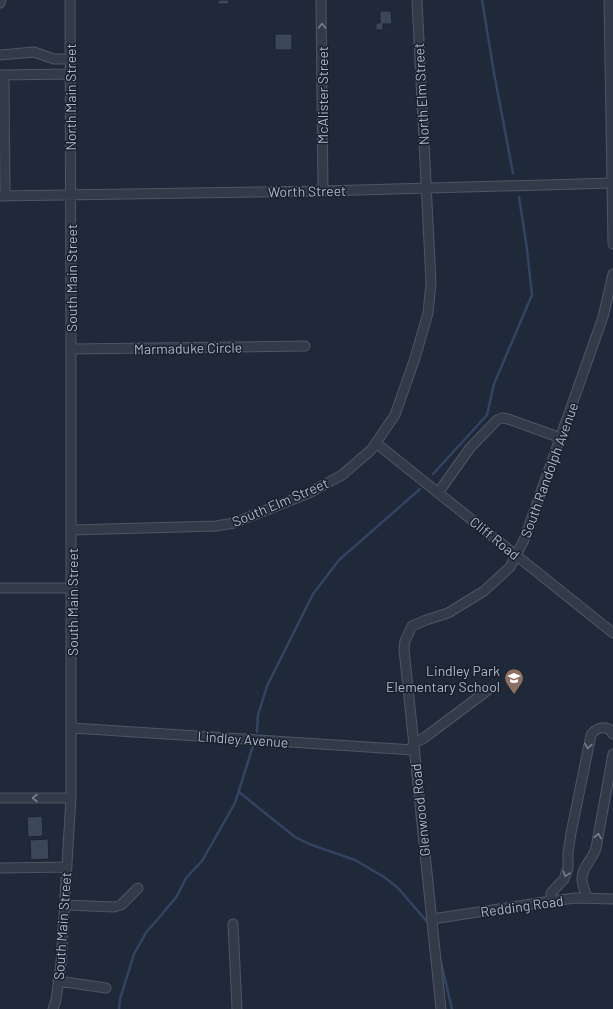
<svg xmlns="http://www.w3.org/2000/svg" width="613" height="1009" font-family="Barlow,sans-serif">
  <style>
    .lines { fill: none; stroke-linecap: round; stroke-linejoin: round }
    .stream { stroke: #324461; stroke-width: 2.5 }
    .building { fill: #3b4759; stroke: #1b2230 }
    .minor-casing { stroke: #4e5664; stroke-width: 11 }
    .minor { stroke: #333b49; stroke-width: 9 }
    .oneway { stroke: #777f8e }
    .labels { text-anchor: middle; dominant-baseline: central; stroke-width: 3; stroke-linejoin: round; paint-order: stroke }
    .street-label { font-size: 14px; fill: #aeb6c6; stroke: #19202d }
    .poi-label { font-size: 14px; fill: #aeb6c6; stroke: #19202d; text-anchor: end }
  </style>
  <rect width="100%" height="100%" fill="#202939"/>
  <g class="lines">
    <!-- stream -->
    <path class="stream" d="M482,0L494,73L513,173
      M433,474L487,415L494,384L532,295L527,249L519,197
      M257,732L258,715L267,686L313,594L339,560L420,489
      M239,792L295,837L309,844L355,860L384,877L398,888L429,924
      M440,958L452,1009
      M119,1009L120,999L134,954L147,931L158,919L177,896L186,878L202,861L235,803L253,746"/>
  </g>
  <!-- building -->
  <path class="building" d="M218,0H229V4H218Z
    M380,11H391L392,24H383V30H376V23H380Z
    M275,34H292V50H275Z
    M42,816L43,836L28,837L27,817Z
    M48,839L49,859L31,860L30,840Z"/>
  <g class="lines">
    <!-- minor casing -->
    <g class="minor-casing">
      <path id="minor" d="M321,0L323,191
        M609,0L613,244
        M0,3L1,0
        M0,55L34,52L54,59H70
        M0,75L70,74
        M4,75L5,196
        M0,196L323,191L613,183
        M71,349L305,346
        M376,443L613,633
        M438,493L470,448L497,420L502,418L508,419L561,438
        M72,530L216,526L234,523L309,493L342,475L371,450L395,415L415,358L428,313L431,283L417,0
        M0,588H72
        M72,728L414,750
        M413,744L424,738L488,690
        M0,798H71
        M0,868L67,867
        M587,898C586,892 582,886 582,880C581,868 593,859 596,848L613,754
        M551,901V893L564,879L568,868V853L571,833L591,735C595,729 602,726 609,729L613,734
        M65,905L114,907L121,905L138,888
        M432,919L551,901L576,898L613,899
        M233,924L237,1009
        M58,981L106,988
        M53,1009L56,1000L61,963L71,798V349L70,0
        M441,1009L404,649L405,641L412,626L426,620L448,613L484,591L510,567L524,540L603,317L613,274"/>
    </g>
    <!-- minor -->
    <use href="#minor" class="minor"/>
  </g>
  <!-- one-way arrows -->
  <defs><path id="oneway-chevron" d="M-2-3.5L2.5 0L-2 3.5" fill="none" stroke-width="1.6" stroke-linecap="round" stroke-linejoin="round"/></defs>
  <g class="oneway">
    <use href="#oneway-chevron" transform="translate(322 26) rotate(-90)"/>
    <use href="#oneway-chevron" transform="translate(588 746) rotate(101)"/>
    <use href="#oneway-chevron" transform="translate(35 798) rotate(180)"/>
    <use href="#oneway-chevron" transform="translate(598 836) rotate(-79)"/>
    <use href="#oneway-chevron" transform="translate(566 874) rotate(107)"/>
  </g>
  <!-- icons -->
  <defs>
    <g id="school-pin" transform="scale(1)"><path d="M0 17L-7.5 6A9.5 9.5 0 1 1 7.5 6Z" fill="#8d6e63" stroke="#19202d"/><path d="M0-5L7-2L0 1L-7-2ZM-4 1L0 2.5L4 1V4Q0 6-4 4Z" fill="#fff"/></g>
  </defs>
  <g fill-rule="evenodd">
    <use href="#school-pin" x="514" y="678"/>
  </g>
  <g class="labels">
    <!-- street labels -->
    <g class="street-label">
      <text transform="translate(421 94) rotate(-93)">North Elm Street</text>
      <text transform="translate(322 95) rotate(-90)">McAlister Street</text>
      <text transform="translate(70 97) rotate(-90)">North Main Street</text>
      <text transform="translate(307 191) rotate(-1)">Worth Street</text>
      <text transform="translate(71 278) rotate(-90)">South Main Street</text>
      <text transform="translate(188 348) rotate(-1)">Marmaduke Circle</text>
      <text transform="translate(549 470) rotate(-70)">South Randolph Avenue</text>
      <text transform="translate(280 502) rotate(-23)">South Elm Street</text>
      <text transform="translate(495 538) rotate(39)">Cliff Road</text>
      <text transform="translate(72 602) rotate(-90)">South Main Street</text>
      <text transform="translate(243 739) rotate(4)">Lindley Avenue</text>
      <text transform="translate(420 810) rotate(-96)">Glenwood Road</text>
      <text transform="translate(522 906) rotate(-8)">Redding Road</text>
      <text transform="translate(62 926) rotate(-86)">South Main Street</text>
    </g>
    <!-- poi labels -->
    <g class="poi-label">
      <text x="500" y="670">Lindley Park<tspan x="500" dy="16">Elementary School</tspan></text>
    </g>
  </g>
</svg>
